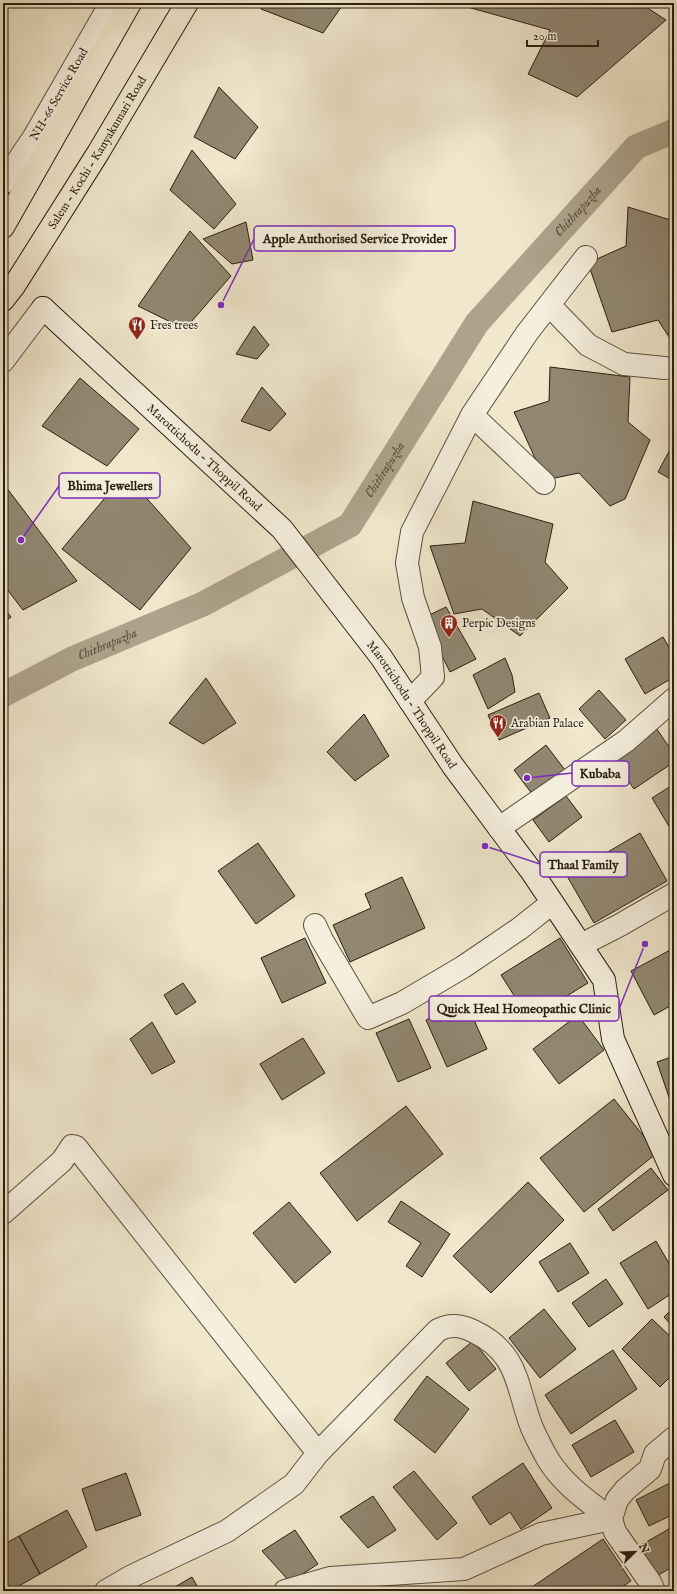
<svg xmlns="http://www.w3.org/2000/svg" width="677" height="1594" font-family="'IM FELL English',serif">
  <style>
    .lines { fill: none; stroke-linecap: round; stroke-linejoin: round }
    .canal { stroke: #ada38c; stroke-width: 25 }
    .building { fill: #918772; stroke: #2a1f10 }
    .minor-casing { stroke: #5c513f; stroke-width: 24 }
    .tertiary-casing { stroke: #5c513f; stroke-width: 24 }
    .secondary-casing { stroke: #2a1f10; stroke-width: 24 }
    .trunk-casing { stroke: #2a1f10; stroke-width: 24 }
    .minor { stroke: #f5efde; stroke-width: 22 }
    .tertiary { stroke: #f5efde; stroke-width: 22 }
    .secondary { stroke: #f5efde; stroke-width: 22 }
    .trunk { stroke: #f0e7cc; stroke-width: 22 }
    .labels { text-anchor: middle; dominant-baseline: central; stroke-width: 3.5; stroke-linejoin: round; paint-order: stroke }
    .street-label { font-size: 12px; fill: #2a1f10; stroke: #f5efde }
    .poi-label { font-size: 12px; fill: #2a1f10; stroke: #f5efde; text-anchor: start }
    .water-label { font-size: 13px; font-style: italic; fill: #584d3b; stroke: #f5efde }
    .leader { fill: none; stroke: #7b2cbf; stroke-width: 1.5 }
    .callout-dot { fill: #7b2cbf; stroke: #f5efde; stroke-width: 1.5 }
    .callout { fill: #f5efde; stroke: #7b2cbf; stroke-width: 1.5 }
    .callout-label { font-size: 13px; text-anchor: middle; font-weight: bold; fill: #2a1f10 }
  </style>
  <rect width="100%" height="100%" fill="#f0e7cc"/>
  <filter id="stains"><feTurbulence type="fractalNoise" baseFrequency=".005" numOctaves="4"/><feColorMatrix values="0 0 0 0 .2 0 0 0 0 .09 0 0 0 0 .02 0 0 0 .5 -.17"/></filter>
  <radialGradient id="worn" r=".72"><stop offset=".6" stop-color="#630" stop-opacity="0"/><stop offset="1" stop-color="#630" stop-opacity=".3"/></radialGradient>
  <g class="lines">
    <!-- canal -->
    <path class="canal" id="s1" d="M3,695L72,659L203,604L350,525L477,323L636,147L674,131"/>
  </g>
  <!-- building -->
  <path class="building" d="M264,3H344L323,33L261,9Z
    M453,3H640L666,20L577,97L528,74L550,30Z
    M219,87L258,127L235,159L194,137Z
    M192,150L236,204L214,229L170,190Z
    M628,207L674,221V339L671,340L658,320L612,332L588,263L626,246Z
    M246,222L253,260L232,264L203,239Z
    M190,231L231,276L185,329L138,306Z
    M254,326L269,345L257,359L236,354Z
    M550,367L630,377L628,422L650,440L625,499L610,506L579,473L545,480L514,412L549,401Z
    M80,378L139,429L107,466L42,426Z
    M262,387L286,414L270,431L241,421Z
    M674,442V481L658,472Z
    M125,474L191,548L140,610L62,549Z
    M3,483L77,581L23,610L3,584Z
    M473,501L553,524L545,562L568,588L520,636L482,609L454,614L430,546L465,543Z
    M3,607L11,617L3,623Z
    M446,607L476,659L450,672L423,618Z
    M663,637L674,656V677L645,694L625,659Z
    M505,658L512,675L515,692L488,709L473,675Z
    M206,678L236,723L203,744L169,723Z
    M599,690L626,720L605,739L579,709Z
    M539,693L550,718L499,740L488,715Z
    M364,714L389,756L355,781L327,752Z
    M656,728L674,754V762L634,789L612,758Z
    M546,745L565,770L533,795L514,770Z
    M674,784V825L670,828L652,798Z
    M566,796L582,817L549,842L533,820Z
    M640,833L667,881L594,923L567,876Z
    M258,843L295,896L256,924L218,871Z
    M402,877L425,928L350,962L333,925L371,908L365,894Z
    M305,938L326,983L282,1003L261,958Z
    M560,938L588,983L529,1019L501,975Z
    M674,948V1004L654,1015L631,971Z
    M183,983L196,1002L176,1015L164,995Z
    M466,1002L487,1049L447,1067L426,1020Z
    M578,1015L604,1050L559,1084L533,1049Z
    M409,1019L431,1068L398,1082L376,1033Z
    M152,1022L175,1062L152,1074L130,1039Z
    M303,1038L325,1073L282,1100L260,1064Z
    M674,1056V1109H673L657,1062Z
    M614,1099L657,1153L584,1212L540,1158Z
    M406,1106L443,1154L357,1221L320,1173Z
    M651,1168L668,1190L613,1231L598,1209Z
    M528,1182L564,1220L491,1293L453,1256Z
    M401,1201L450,1234L422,1277L406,1266L421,1243L388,1222Z
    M289,1202L331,1252L295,1283L253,1233Z
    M656,1241L674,1272V1292L648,1309L620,1263Z
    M570,1243L589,1273L558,1292L539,1262Z
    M606,1279L623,1304L589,1327L572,1303Z
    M674,1307V1328L664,1317Z
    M544,1309L576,1349L540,1378L509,1338Z
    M652,1319L674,1340V1373L660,1387L622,1349Z
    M473,1341L496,1369L469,1391L446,1363Z
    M613,1350L637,1389L571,1434L545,1395Z
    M427,1376L469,1409L435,1453L394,1420Z
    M615,1420L634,1452L591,1477L572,1445Z
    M523,1463L552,1508L521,1529L510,1512L490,1525L472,1497Z
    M414,1471L457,1523L437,1540L393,1487Z
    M126,1473L141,1515L96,1531L82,1489Z
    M674,1481V1514L649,1526L636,1500Z
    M373,1496L396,1530L368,1548L340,1517Z
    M67,1510L87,1547L40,1574L19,1536Z
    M674,1526V1566L653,1578L636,1548Z
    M295,1530L318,1564L290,1582L262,1551Z
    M19,1536L40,1574L10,1591H3V1545Z
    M603,1539L631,1581L616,1591H526Z
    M192,1577L200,1591H168Z"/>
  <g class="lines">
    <!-- minor casing -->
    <g class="minor-casing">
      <path id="minor" d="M549,305L588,345L624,364L665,368
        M472,415L544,483
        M410,701L433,677L430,647L413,598L407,563L412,532L472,415L527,333L586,257
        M499,828L626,741L674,699
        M315,925L322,940L368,1018L402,1003L463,967L519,929L552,903
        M581,945L620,925L674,894
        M3,1213L62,1161L72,1146L76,1147L318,1453L438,1330C450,1324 460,1325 473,1331C520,1353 516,1387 532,1428C537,1439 543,1451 549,1461C565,1486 588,1501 611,1519L541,1534L464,1569L330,1578L285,1591
        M106,1591L130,1577L227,1531L294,1484L318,1453"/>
    </g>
    <!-- tertiary casing -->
    <g class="tertiary-casing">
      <g id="tertiary">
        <path id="s2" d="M3,183L34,137L111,3"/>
        <path d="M3,361L43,308"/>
        <path d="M654,1591L650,1582L615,1532L611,1519L617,1500L625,1490L650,1469L655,1454L674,1438"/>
      </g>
    </g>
    <!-- secondary casing -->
    <g class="secondary-casing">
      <g id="secondary">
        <path id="s3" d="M43,308L282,529L381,657L453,766L532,872L604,980L613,1039L674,1175"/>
      </g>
    </g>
    <!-- trunk casing -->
    <g class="trunk-casing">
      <g id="trunk">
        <path d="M3,227L130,3"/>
        <path id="s4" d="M3,300L14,286L98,153L187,3"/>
      </g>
    </g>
    <!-- minor -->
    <use href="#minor" class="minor"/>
    <!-- tertiary -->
    <use href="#tertiary" class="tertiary"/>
    <!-- secondary -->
    <use href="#secondary" class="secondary"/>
    <!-- trunk -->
    <use href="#trunk" class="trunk"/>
  </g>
  <!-- icons -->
  <defs>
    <g id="restaurant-pin" transform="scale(0.9)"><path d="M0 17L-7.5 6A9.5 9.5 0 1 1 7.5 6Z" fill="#8f2418" stroke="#f5efde"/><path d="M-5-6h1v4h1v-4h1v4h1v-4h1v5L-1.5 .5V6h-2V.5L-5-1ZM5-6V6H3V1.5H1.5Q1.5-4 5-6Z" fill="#fff"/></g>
    <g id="building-pin" transform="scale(0.9)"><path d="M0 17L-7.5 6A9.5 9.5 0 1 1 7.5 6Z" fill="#8f2418" stroke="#f5efde"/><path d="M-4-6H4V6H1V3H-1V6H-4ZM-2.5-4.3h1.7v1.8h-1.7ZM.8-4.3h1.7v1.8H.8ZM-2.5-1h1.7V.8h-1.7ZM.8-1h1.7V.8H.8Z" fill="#fff"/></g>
  </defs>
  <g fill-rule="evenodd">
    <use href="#restaurant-pin" x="137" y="325"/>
    <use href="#building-pin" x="449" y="623"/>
    <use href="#restaurant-pin" x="498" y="723"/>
  </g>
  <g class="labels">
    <!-- street labels -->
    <g class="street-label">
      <text stroke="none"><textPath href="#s2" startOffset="105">NH-66 Service Road</textPath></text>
      <text stroke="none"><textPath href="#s4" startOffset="175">Salem - Kochi - Kanyakumari Road</textPath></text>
      <text stroke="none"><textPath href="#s3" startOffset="220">Marottichodu - Thoppil Road</textPath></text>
      <text stroke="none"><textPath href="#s3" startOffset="544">Marottichodu - Thoppil Road</textPath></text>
    </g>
    <!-- poi labels -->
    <g class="poi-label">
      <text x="150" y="325">Fres trees</text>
      <text x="462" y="623">Perpic Designs</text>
      <text x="511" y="723">Arabian Palace</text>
    </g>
    <!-- water labels -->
    <g class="water-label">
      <text stroke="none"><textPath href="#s1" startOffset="776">Chithrapuzha</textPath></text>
      <text stroke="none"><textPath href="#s1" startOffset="452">Chithrapuzha</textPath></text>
      <text stroke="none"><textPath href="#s1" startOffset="116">Chithrapuzha</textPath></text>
    </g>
  </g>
  <!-- callouts -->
  <path class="leader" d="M221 305L254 239M21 540L59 486M527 778L572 773M485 846L540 864M645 944L619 1009"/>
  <g class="callout-dot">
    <circle cx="221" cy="305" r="4"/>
    <circle cx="21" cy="540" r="4"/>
    <circle cx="527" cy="778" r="4"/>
    <circle cx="485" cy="846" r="4"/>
    <circle cx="645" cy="944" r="4"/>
  </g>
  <g class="callout">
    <rect x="254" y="226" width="201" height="25" rx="4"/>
    <rect x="59" y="473" width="101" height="25" rx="4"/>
    <rect x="572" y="761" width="57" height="25" rx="4"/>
    <rect x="540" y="852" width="87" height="25" rx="4"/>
    <rect x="429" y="996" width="190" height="25" rx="4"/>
  </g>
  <g class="callout-label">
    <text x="355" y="243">Apple Authorised Service Provider</text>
    <text x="110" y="490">Bhima Jewellers</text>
    <text x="600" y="778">Kubaba</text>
    <text x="583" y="869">Thaal Family</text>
    <text x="524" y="1013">Quick Heal Homeopathic Clinic</text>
  </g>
  <!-- margin -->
  <rect width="677" height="1594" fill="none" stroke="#f0e7cc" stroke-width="16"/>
  <rect x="4" y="4" width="669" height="1586" fill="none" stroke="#2a1f10" stroke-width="2"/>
  <rect x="8" y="8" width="661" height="1578" fill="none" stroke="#2a1f10"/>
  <!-- north arrow -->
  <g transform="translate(635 1552) rotate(67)" stroke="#f5efde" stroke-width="3" paint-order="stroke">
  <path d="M0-3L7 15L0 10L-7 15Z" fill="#2a1f10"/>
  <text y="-6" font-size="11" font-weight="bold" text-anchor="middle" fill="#2a1f10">N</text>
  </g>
  <!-- scale -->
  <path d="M527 40v6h71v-6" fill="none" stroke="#2a1f10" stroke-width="2"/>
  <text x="533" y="40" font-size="12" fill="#2a1f10" stroke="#f5efde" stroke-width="3" paint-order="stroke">20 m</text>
  <rect width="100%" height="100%" filter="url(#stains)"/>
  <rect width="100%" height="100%" fill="url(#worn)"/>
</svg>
